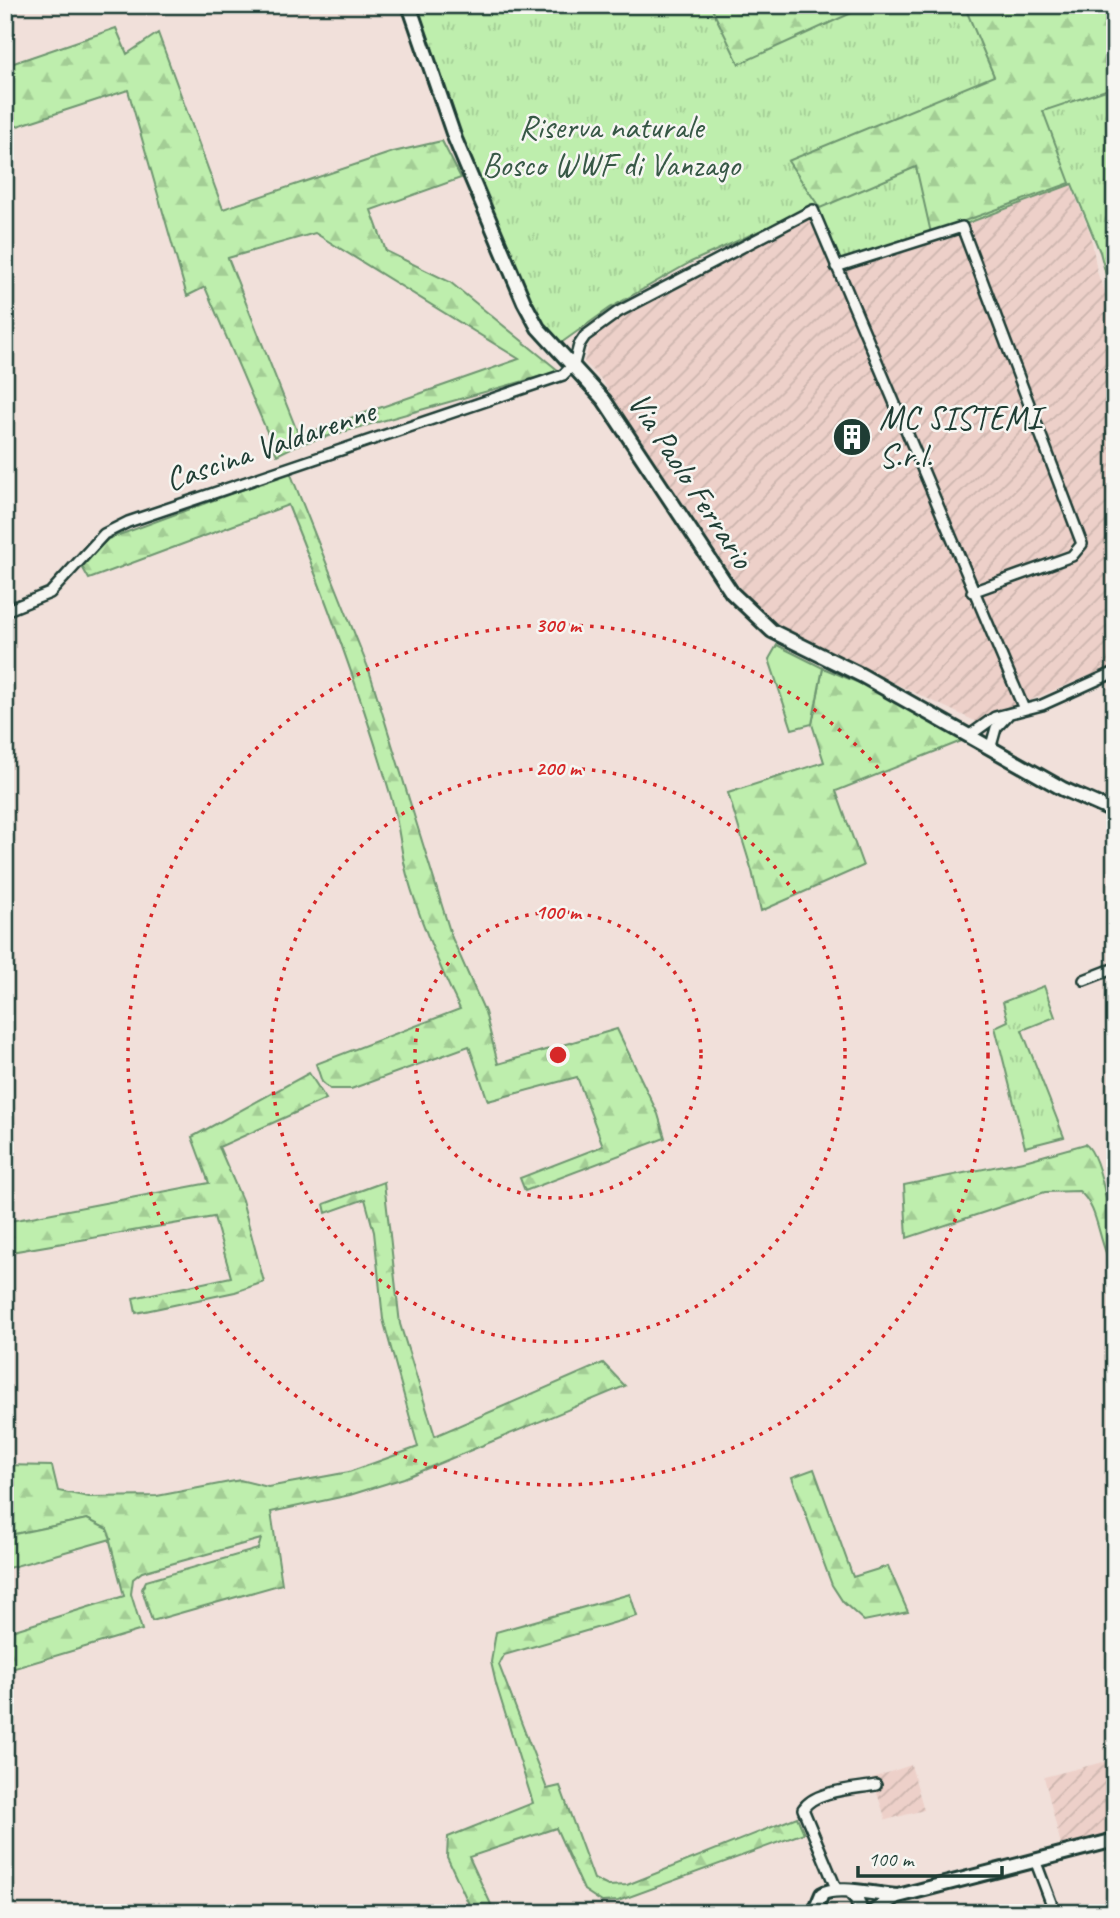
<svg xmlns="http://www.w3.org/2000/svg" width="1120" height="1918" font-family="Caveat,sans-serif">
  <style>
    .industrial { fill: url(#industrial-furrows) }
    .grass { fill: url(#grass-tufts); stroke: #6e9670; stroke-width: 2 }
    .forest { fill: url(#forest-firs); stroke: #6e9670; stroke-width: 2; fill-rule: evenodd }
    .garden { fill: #beeead; stroke: #6e9670; stroke-width: 2 }
    .lines { fill: none; stroke-linecap: round; stroke-linejoin: round }
    .street-casing { stroke: #1f3d34; stroke-width: 14 }
    .secondary-casing { stroke: #1f3d34; stroke-width: 18 }
    .street { stroke: #f6f6f2; stroke-width: 9 }
    .secondary { stroke: #f6f6f2; stroke-width: 12 }
    .ring { fill: none; stroke: #d62828; stroke-width: 3.5; stroke-dasharray: 3.5 7 }
    .labels { text-anchor: middle; dominant-baseline: central; stroke-width: 5; stroke-linejoin: round; paint-order: stroke }
    .park-label { font-size: 33px; fill: #375846; stroke: #f6f6f2 }
    .poi-label { font-size: 33px; fill: #1f3d34; stroke: #f6f6f2; text-anchor: start }
    .street-label { font-size: 33px; fill: #1f3d34; stroke: #f6f6f2 }
    .centre { fill: #d62828; stroke: #f6f6f2; stroke-width: 3.5 }
    .ring-label { font-size: 21px; text-anchor: middle; font-weight: bold; fill: #d62828; stroke: #f6f6f2; stroke-width: 5; stroke-linejoin: round; paint-order: stroke }
  </style>
  <defs>
    <pattern id="industrial-furrows" width="10" height="10" patternUnits="userSpaceOnUse" patternTransform="scale(1.75)"><rect width="10" height="10" fill="#edd0c9"/><path d="M-1 1l2-2M0 10L10 0M9 11l2-2" fill="none" stroke="#cbb4ad"/></pattern>
    <pattern id="grass-tufts" width="24" height="20" patternUnits="userSpaceOnUse" patternTransform="scale(1.75)"><rect width="24" height="20" fill="#beeead"/><path d="M3 7l-1-3M5 7V3M7 7l1-3M15 17l-1-3M17 17v-4M19 17l1-3" fill="none" stroke="#a3cd95"/></pattern>
    <pattern id="forest-firs" width="22" height="20" patternUnits="userSpaceOnUse" patternTransform="scale(1.75)"><rect width="22" height="20" fill="#beeead"/><path d="M5 1l3.5 6h-7zM16 11l3.5 6h-7z" fill="#a3cd95"/></pattern>
  </defs>
  <rect width="100%" height="100%" fill="#f1e0da"/>
  <filter id="ink" filterUnits="userSpaceOnUse"><feTurbulence type="fractalNoise" baseFrequency=".0143" numOctaves="2"/><feDisplacementMap in="SourceGraphic" scale="14" xChannelSelector="R" yChannelSelector="G"/><feConvolveMatrix kernelMatrix="1 2 1 2 8 2 1 2 1" color-interpolation-filters="sRGB"/></filter>
  <g filter="url(#ink)">
    <!-- industrial -->
    <path class="industrial" d="M1070,183L1091,235L1097,272L1115,319V665L977,722L782,630L745,595L600,378L584,362L592,334L617,316L820,208Z
      M1115,1759V1836L1062,1849L1044,1777Z
      M911,1765L924,1810L886,1820L872,1778Z"/>
    <!-- grass -->
    <path class="grass" d="M410,5H1115V309L1100,252L1072,184L944,232L837,265L814,206L691,262L610,308L554,348L538,329L454,136Z
      M1044,986L1055,1017L1022,1030L1064,1137L1025,1147L995,1027L1008,1021L1003,1002Z"/>
    <!-- forest -->
    <path class="forest" d="M710,5H869L739,64Z
      M964,5H1115V87L1043,111L1070,183L931,233L916,167L820,208L788,161L994,76Z
      M116,28L127,54L158,33L223,209L393,152L442,141L461,178L371,210L386,251L450,282L559,371L297,445L277,455L205,287L187,296L128,90L5,130V66ZM315,233L519,359L299,436L228,258Z
      M290,472L369,670L452,938L485,1012L498,1064L617,1029L658,1114L665,1138L525,1191L520,1178L603,1146L577,1077L488,1101L469,1046L351,1089H330L322,1082L316,1064L460,1009C439,966 420,921 407,875C400,849 399,822 391,797C362,697 327,601 288,505L89,579L81,565L108,539Z
      M823,668L871,688L964,740L836,791L863,866L761,911L752,871L728,793L824,762L812,724Z
      M309,1073L326,1099L219,1147L242,1200L264,1282L235,1292L136,1313L133,1298L231,1277L214,1217L5,1253V1222L209,1183L192,1137Z
      M1085,1144C1103,1155 1115,1247 1115,1269C1097,1246 1101,1209 1079,1191L1045,1192L907,1238L904,1185L1028,1160Z
      M384,1182L400,1324L435,1436L603,1363L625,1386L404,1478L350,1495L271,1512L282,1584L152,1621L142,1589L146,1581L258,1549L261,1539L142,1572L133,1579L131,1594L142,1630L5,1671V1633L124,1596L107,1530L87,1519L5,1536V1465L52,1466L58,1491L89,1497L157,1496L240,1480L268,1487L349,1472L418,1447L383,1319L374,1232L365,1199L326,1213L324,1204Z
      M814,1469L853,1577L888,1566L908,1612L864,1621L843,1602L832,1585L792,1477Z
      M630,1594L637,1616L504,1655L499,1665L547,1789L560,1786L594,1879L608,1886L627,1885L797,1817L804,1833L618,1901L602,1902L584,1890L556,1828L469,1857L495,1913H473L447,1857L448,1837L533,1803L496,1684L491,1662L496,1632Z"/>
    <!-- garden -->
    <path class="garden" d="M777,645L823,668L812,724L792,729L769,659Z
      M87,1519L107,1529L111,1539L5,1569V1536Z"/>
    <g class="lines">
      <!-- street casing -->
      <g class="street-casing">
        <path id="street" d="M836,267L962,227L1082,544L1072,556L972,592
          M5,611L50,593L104,534L128,522L563,375L574,364L579,345L585,336L618,312L813,210L1024,709
          M970,735L995,717L1042,705L1115,672
          M991,746L996,728L1008,715
          M1084,980L1115,968
          M1035,1860L1055,1913
          M836,1888L803,1809C815,1790 856,1789 876,1785"/>
      </g>
      <!-- secondary casing -->
      <g class="secondary-casing">
        <path id="secondary" d="M409,5L455,139L524,302L538,328L604,400L732,593L772,631L861,675L1063,789L1115,812
          M850,1891L857,1899L861,1913
          M814,1913L822,1894C836,1885 877,1895 898,1896L1115,1840
          M871,1913L897,1896"/>
      </g>
      <!-- street -->
      <use href="#street" class="street"/>
      <!-- secondary -->
      <use href="#secondary" class="secondary"/>
    </g>
  </g>
  <!-- distance rings -->
  <g class="ring">
    <circle cx="558" cy="1055" r="143"/>
    <circle cx="558" cy="1055" r="287"/>
    <circle cx="558" cy="1055" r="430"/>
  </g>
  <!-- icons -->
  <defs>
    <g id="building-disc" transform="scale(2.0125)"><circle r="9.5" fill="#1f3d34" stroke="#f6f6f2"/><path d="M-4-6H4V6H1V3H-1V6H-4ZM-2.5-4.3h1.7v1.8h-1.7ZM.8-4.3h1.7v1.8H.8ZM-2.5-1h1.7V.8h-1.7ZM.8-1h1.7V.8H.8Z" fill="#fff"/></g>
  </defs>
  <g fill-rule="evenodd">
    <use href="#building-disc" x="852" y="437"/>
  </g>
  <g class="labels">
    <!-- park labels -->
    <g class="park-label">
      <text x="611" y="127">Riserva naturale<tspan x="611" dy="38">Bosco WWF di Vanzago</tspan></text>
    </g>
    <!-- poi labels -->
    <g class="poi-label">
      <text x="879" y="418">MC SISTEMI<tspan x="879" dy="38">S.r.l.</tspan></text>
    </g>
    <!-- street labels -->
    <g class="street-label">
      <text transform="translate(270 445) rotate(-19)">Cascina Valdarenne</text>
      <text transform="translate(691 480) rotate(57)">Via Paolo Ferrario</text>
    </g>
  </g>
  <circle cx="558" cy="1055" r="10" class="centre"/>
  <g class="ring-label">
    <text x="558" y="632">300 m</text>
    <text x="558" y="775">200 m</text>
    <text x="558" y="919">100 m</text>
  </g>
  <!-- margin -->
  <rect width="1120" height="1918" fill="none" stroke="#f6f6f2" stroke-width="28"/>
  <rect x="14" y="14" width="1092" height="1890" fill="none" stroke="#1f3d34" stroke-width="2.5" filter="url(#ink)"/>
  <!-- scale -->
  <path d="M858 1866v10h144v-10" fill="none" stroke="#1f3d34" stroke-width="3.5"/>
  <text x="868" y="1866" font-size="21" fill="#1f3d34" stroke="#f6f6f2" stroke-width="5" paint-order="stroke">100 m</text>
</svg>
